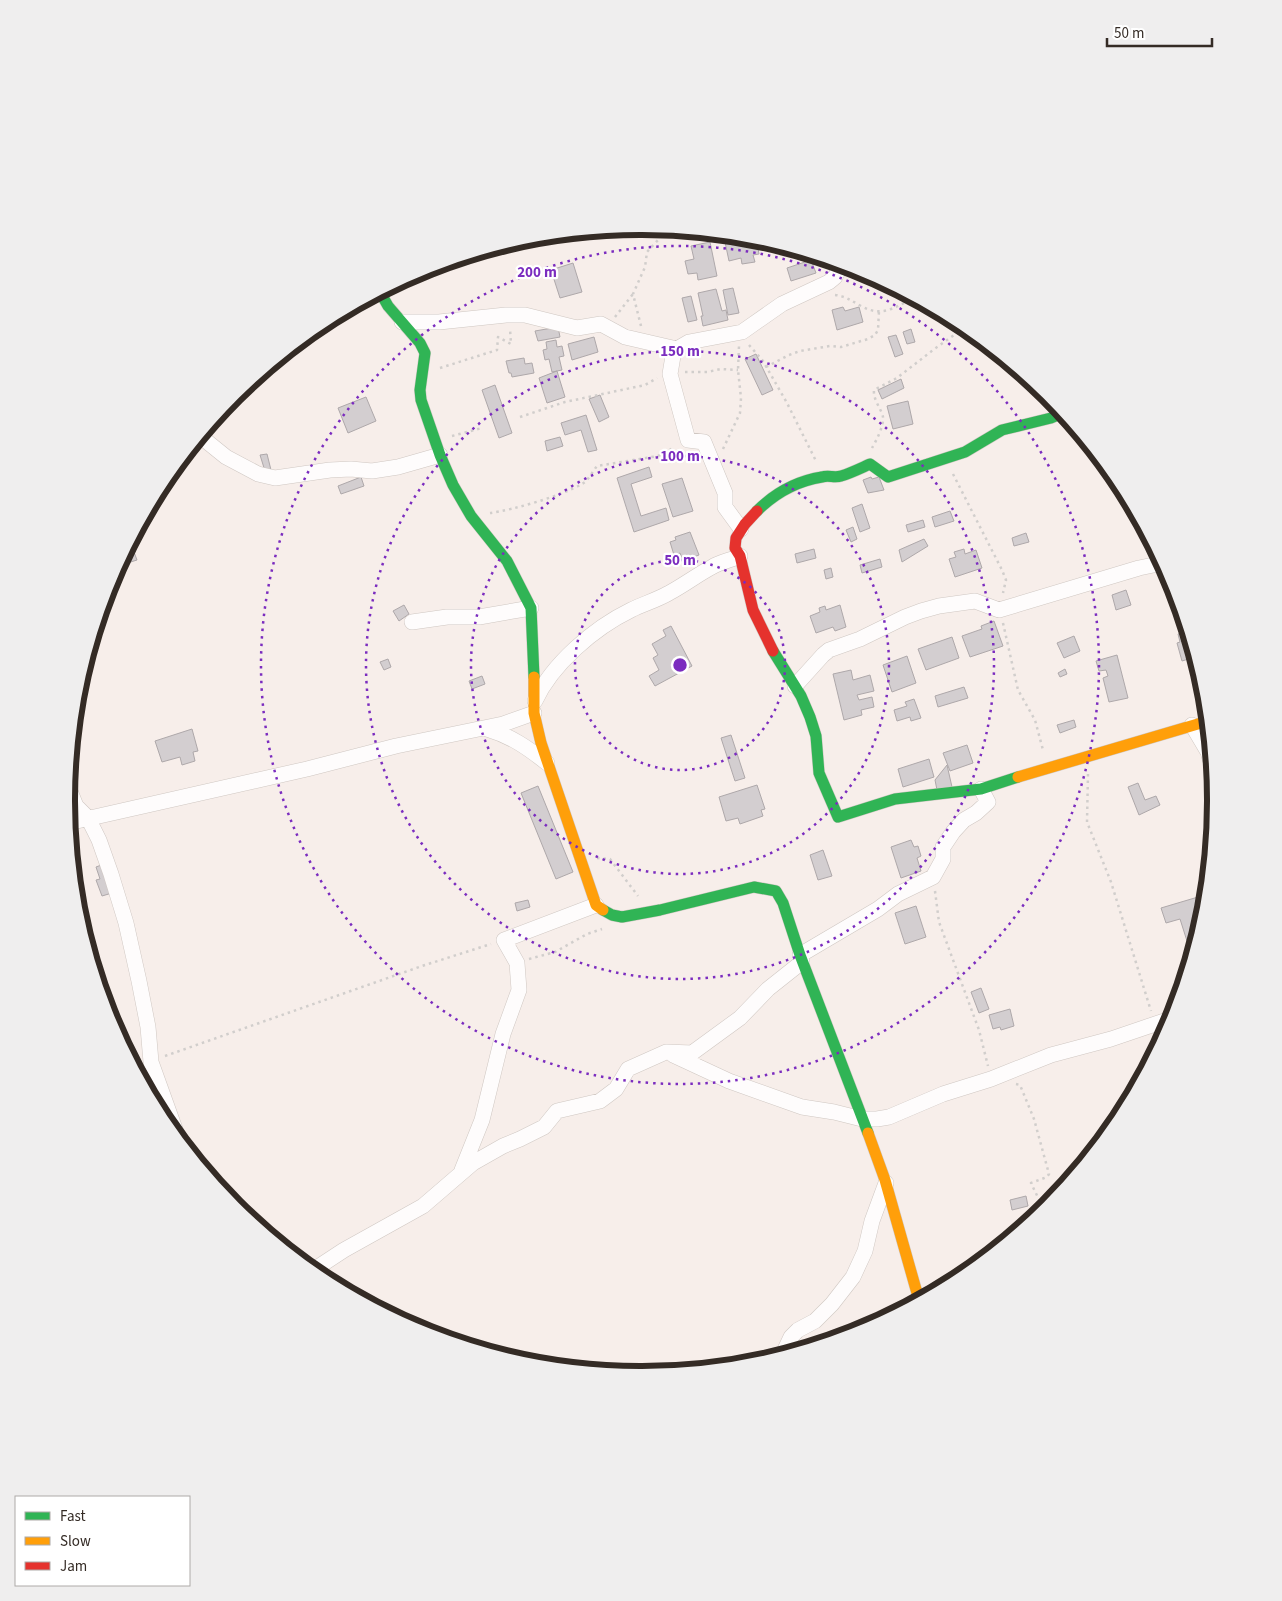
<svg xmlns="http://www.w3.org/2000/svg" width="1282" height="1601" font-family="'Source Sans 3',sans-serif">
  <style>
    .building { fill: #d3ced0; stroke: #aea8aa }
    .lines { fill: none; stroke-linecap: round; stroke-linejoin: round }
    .street-casing { stroke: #cfc7c2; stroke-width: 16 }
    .fast-casing { stroke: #cfc7c2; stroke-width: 12 }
    .slow-casing { stroke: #cfc7c2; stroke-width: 12 }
    .jam-casing { stroke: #cfc7c2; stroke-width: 12 }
    .path { stroke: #d1cecc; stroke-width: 2.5; stroke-dasharray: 2.5 4; stroke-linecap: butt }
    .street { stroke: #fefcfc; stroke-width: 15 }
    .fast { stroke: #30b455; stroke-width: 11 }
    .slow { stroke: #ff9f0a; stroke-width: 11 }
    .jam { stroke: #e5322d; stroke-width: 11 }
    .ring { fill: none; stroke: #7b2cbf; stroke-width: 2.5; stroke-dasharray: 2.5 5 }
    .rim { fill: none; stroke: #342b25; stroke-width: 6 }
    .centre { fill: #7b2cbf; stroke: #fff; stroke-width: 2.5 }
    .ring-label { font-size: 15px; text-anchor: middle; font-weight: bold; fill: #7b2cbf; stroke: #fff; stroke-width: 4.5; stroke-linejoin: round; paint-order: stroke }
  </style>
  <rect width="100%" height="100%" fill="#f7eeea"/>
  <!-- building -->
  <path class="building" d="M726,234L743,236V238L727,240Z
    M751,237L756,238L759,254L753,255L755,262L742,264L741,258L729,261L725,242Z
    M710,242L717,276L698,280L697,273L688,274L685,261L694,259L691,246Z
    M811,260L816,273L791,281L787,268Z
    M573,263L582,292L560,298L551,270Z
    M733,288L739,313L728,315L723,290Z
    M716,289L722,311L726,310L728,320L703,326L701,316H703L698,293Z
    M691,296L697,320L688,322L682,298Z
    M843,307L845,311L859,307L863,322L837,330L832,310Z
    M558,327L560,337L538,341L535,331Z
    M911,329L915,342L907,344L903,332Z
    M896,335L903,354L895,357L888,337Z
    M594,337L598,352L572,360L568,344Z
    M556,340L557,347L562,346L564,356L559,357L562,370L552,372L549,359L545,360L543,350L547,349L546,342Z
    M756,354L773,390L762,395L745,359Z
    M524,358L525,364L532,363L534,373L512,377L511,373H509L506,361Z
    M557,371L565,397L547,403L539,378Z
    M901,379L904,388L882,399L878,390Z
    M495,385L512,433L499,438L482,390Z
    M600,395L609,417L599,422L589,399Z
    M366,397L376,421L348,433L338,408Z
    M908,401L913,424L893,429L887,406Z
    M586,415L597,450L588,452L581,430L565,435L561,423Z
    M560,437L563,446L547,451L545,441Z
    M267,454L271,470L265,471L260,455Z
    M649,467L652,477L631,484L641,516L666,508L669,520L634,532L617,478Z
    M361,477L364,486L341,494L338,486Z
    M871,477L872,479L879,477L884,490L868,493L863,480Z
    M682,478L693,511L673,517L662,484Z
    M862,504L870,528L860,532L852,508Z
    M950,511L954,521L935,527L932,517Z
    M923,520L925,527L908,532L906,525Z
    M853,527L857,539L851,542L846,530Z
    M690,532L699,555L683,561L680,553L674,555L670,542L676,540L675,537Z
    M1026,533L1029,542L1014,546L1012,538Z
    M924,539L928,546L902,562L899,550Z
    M814,549L816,558L797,563L795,554Z
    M964,549L965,554L976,550L982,568L955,577L949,559L956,557L954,552Z
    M134,552L137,560L121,565L120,562L124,555Z
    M880,559L882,567L862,573L860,565Z
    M831,568L833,577L826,579L824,570Z
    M1126,590L1131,605L1116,610L1112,595Z
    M404,605L409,614L399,621L393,611Z
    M840,605L846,627L835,631L833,627L816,633L810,616L820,612L819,608L825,606L826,610Z
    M994,621L1003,646L970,657L962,636L982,629L981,626Z
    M671,626L692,666L655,686L649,676L659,670L653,658L658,655L652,644L666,636L663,630Z
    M1187,631L1195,657L1182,661L1177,643L1180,642L1178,634Z
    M1074,636L1080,651L1064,658L1057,643Z
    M952,637L959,658L926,670L918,649Z
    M1117,655L1128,698L1109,702L1103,678L1108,676L1106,670L1099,671L1096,661Z
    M907,656L916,683L892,692L883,665Z
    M388,659L391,667L384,670L380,662Z
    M1065,669L1067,674L1060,677L1058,673Z
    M851,670L853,680L870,675L874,691L857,695L859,700L872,697L874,707L861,710L862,715L844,720L833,674Z
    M482,676L485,684L472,689L469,681Z
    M964,687L968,698L938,707L935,696Z
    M914,699L921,718L911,721L910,717L897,721L894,710L907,706L905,702Z
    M1074,720L1076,727L1060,733L1057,725Z
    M192,729L198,751L193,752L195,761L182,765L180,757L162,762L155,741Z
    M731,735L745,778L735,781L721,738Z
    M967,745L973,763L950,771L943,753Z
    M929,759L934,777L903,787L898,769Z
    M947,765L952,787L937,790L935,780Z
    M1138,783L1145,800L1156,796L1160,805L1139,815L1128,787Z
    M757,785L765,809L761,810L763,816L740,824L738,818L726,821L719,797Z
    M538,786L573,872L556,879L521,793Z
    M911,840L914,847L918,846L921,856L917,858L921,871L901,878L891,847Z
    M823,850L832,876L818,880L810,855Z
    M104,864L112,893L102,896L96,880L100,879L96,867Z
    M1198,897L1199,902L1202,901L1205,913L1197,938L1187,941L1180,919L1166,923L1161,908Z
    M528,900L530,907L517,911L515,903Z
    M916,906L926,937L905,944L895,913Z
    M981,988L989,1009L979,1013L971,992Z
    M1010,1009L1014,1026L1001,1030L1000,1027L993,1029L989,1015Z
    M1153,1056L1145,1071L1142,1059Z
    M1026,1196L1028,1206L1012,1210L1010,1200Z"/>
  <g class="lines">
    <!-- street casing -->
    <g class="street-casing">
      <path id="street" d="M402,322H439L506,315H525L577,328L601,324L625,337L677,349
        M200,436L226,457L258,474L275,478L330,470L351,469L372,471L398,467L440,455
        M741,529L725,507V493L704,442L688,440L670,374L673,356L677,349L689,342L742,332L782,304L829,282L835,277L842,264
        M412,622L447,617H479L531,608
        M795,686L823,655L829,650L860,639L905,617L921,611L939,606L975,601L999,610L1139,568L1163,563
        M535,701C552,664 594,628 631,610C643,604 657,600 669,593C684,585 697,575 712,567C720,562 731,560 740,556
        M1192,725L1208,752L1212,765
        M487,729C511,736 528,748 547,763
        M68,786L76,806L88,818L99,840L111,874L126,923L139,981L148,1027L151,1062L179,1140
        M68,823L307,769L396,746L503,724L534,713
        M800,955L878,909L898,894L933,877L943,859V847L953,832L964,820L976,813L988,802L981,789
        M673,1055L729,1081L802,1107L834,1112L862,1119H877L889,1117L943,1094L991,1079L1051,1055L1111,1039L1173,1018
        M462,1170L482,1120L503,1034L519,990L517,963L504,940L596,905
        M312,1271L344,1250L423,1206L473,1163L503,1146L520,1139L544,1127L557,1111L600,1101L616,1089L628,1069L666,1052L692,1053L740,1018L768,989L802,962
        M782,1356L791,1337L798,1330L815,1321L832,1304L853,1277L865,1251L872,1221L886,1183"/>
    </g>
    <!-- fast casing -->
    <g class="fast-casing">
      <path id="fast" d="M380,292L388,306L420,343L425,353L420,390L421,400L440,455L453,485L471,516L507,561L531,608L534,677
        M757,511C774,494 797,481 822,477C828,475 835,478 841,476C851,473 861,468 870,464L888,477L965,452L1002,430L1051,418L1063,413
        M773,651L801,696L810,717L816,736L819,773L838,817L895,799L981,789L1018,777
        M603,910L612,915L622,917L660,910L754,887L776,891L783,903L800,955L868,1133"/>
    </g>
    <!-- slow casing -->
    <g class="slow-casing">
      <path id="slow" d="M534,677V713L541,743L596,905L603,910
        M1018,777L1208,721
        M868,1133L885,1180L919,1300"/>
    </g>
    <!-- jam casing -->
    <g class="jam-casing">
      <path id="jam" d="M757,511L745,524L736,538L735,548L740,556L753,610L773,651"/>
    </g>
    <!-- path -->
    <path class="path" d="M835,295C845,296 852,301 861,306C882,318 895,307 914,298
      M615,317L633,294
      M641,326L633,294L645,267L647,252L669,228
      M749,345L763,361L787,403L816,461
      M766,367L789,355L800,351L830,346L841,347L868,339L875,335L878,330L879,311
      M440,368L497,350L498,337L511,344L510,329
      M685,372H707L721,369L738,370
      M520,417L565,402L645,385L657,378
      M452,436L482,428
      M872,448C876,441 884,426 883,417C881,408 873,400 874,390L897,378L933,350L954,335L963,325
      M723,449L740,413L741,398L738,370L739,346
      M953,474L1002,570L1006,580L1003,593
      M490,513C513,510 561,496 582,484C588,481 592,472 597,466L658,456L675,447
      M1003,623L1018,690L1035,720L1043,750
      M1088,774L1087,822L1111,882L1151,1011
      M597,858L610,859L638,896
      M935,891L939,922L979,1030L988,1066
      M529,959L555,952L587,934L602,929
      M165,1056L422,966L491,944
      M1016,1084L1020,1085L1034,1119L1049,1174L1047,1177L1031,1183L1044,1210"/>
    <!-- street -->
    <use href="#street" class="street"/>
    <!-- fast -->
    <use href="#fast" class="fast"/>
    <!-- slow -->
    <use href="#slow" class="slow"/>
    <!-- jam -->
    <use href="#jam" class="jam"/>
  </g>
  <!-- distance rings -->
  <g class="ring">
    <circle cx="680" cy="665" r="105"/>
    <circle cx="680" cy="665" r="209"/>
    <circle cx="680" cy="665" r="314"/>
    <circle cx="680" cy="665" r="419"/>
  </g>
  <!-- crop -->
  <path d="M0 0H1282V1601H0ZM640 235H642A565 565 0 0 1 1207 800V801A565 565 0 0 1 642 1366H640A565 565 0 0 1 75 801V800A565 565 0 0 1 640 235Z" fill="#efeeee" fill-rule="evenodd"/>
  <path class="rim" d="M640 235H642A565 565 0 0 1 1207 800V801A565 565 0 0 1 642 1366H640A565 565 0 0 1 75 801V800A565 565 0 0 1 640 235Z"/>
  <circle cx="680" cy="665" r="8" class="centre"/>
  <g class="ring-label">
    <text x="537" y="277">200 m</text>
    <text x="680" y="356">150 m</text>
    <text x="680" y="461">100 m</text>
    <text x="680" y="565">50 m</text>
  </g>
  <!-- legend -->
  <rect x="15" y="1496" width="175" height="90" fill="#ffffff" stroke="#aeaaa8"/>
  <rect x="25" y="1512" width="25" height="8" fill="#30b455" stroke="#aeaaa8"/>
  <text x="60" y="1521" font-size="15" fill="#342b25">Fast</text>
  <rect x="25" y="1537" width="25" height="8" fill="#ff9f0a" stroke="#aeaaa8"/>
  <text x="60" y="1546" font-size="15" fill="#342b25">Slow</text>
  <rect x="25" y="1562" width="25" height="8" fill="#e5322d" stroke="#aeaaa8"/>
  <text x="60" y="1571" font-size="15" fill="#342b25">Jam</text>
  <!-- scale -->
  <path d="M1107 38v8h105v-8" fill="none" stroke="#342b25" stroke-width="2.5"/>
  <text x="1114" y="38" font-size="15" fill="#342b25" stroke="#ffffff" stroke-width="4" paint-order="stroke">50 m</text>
</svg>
